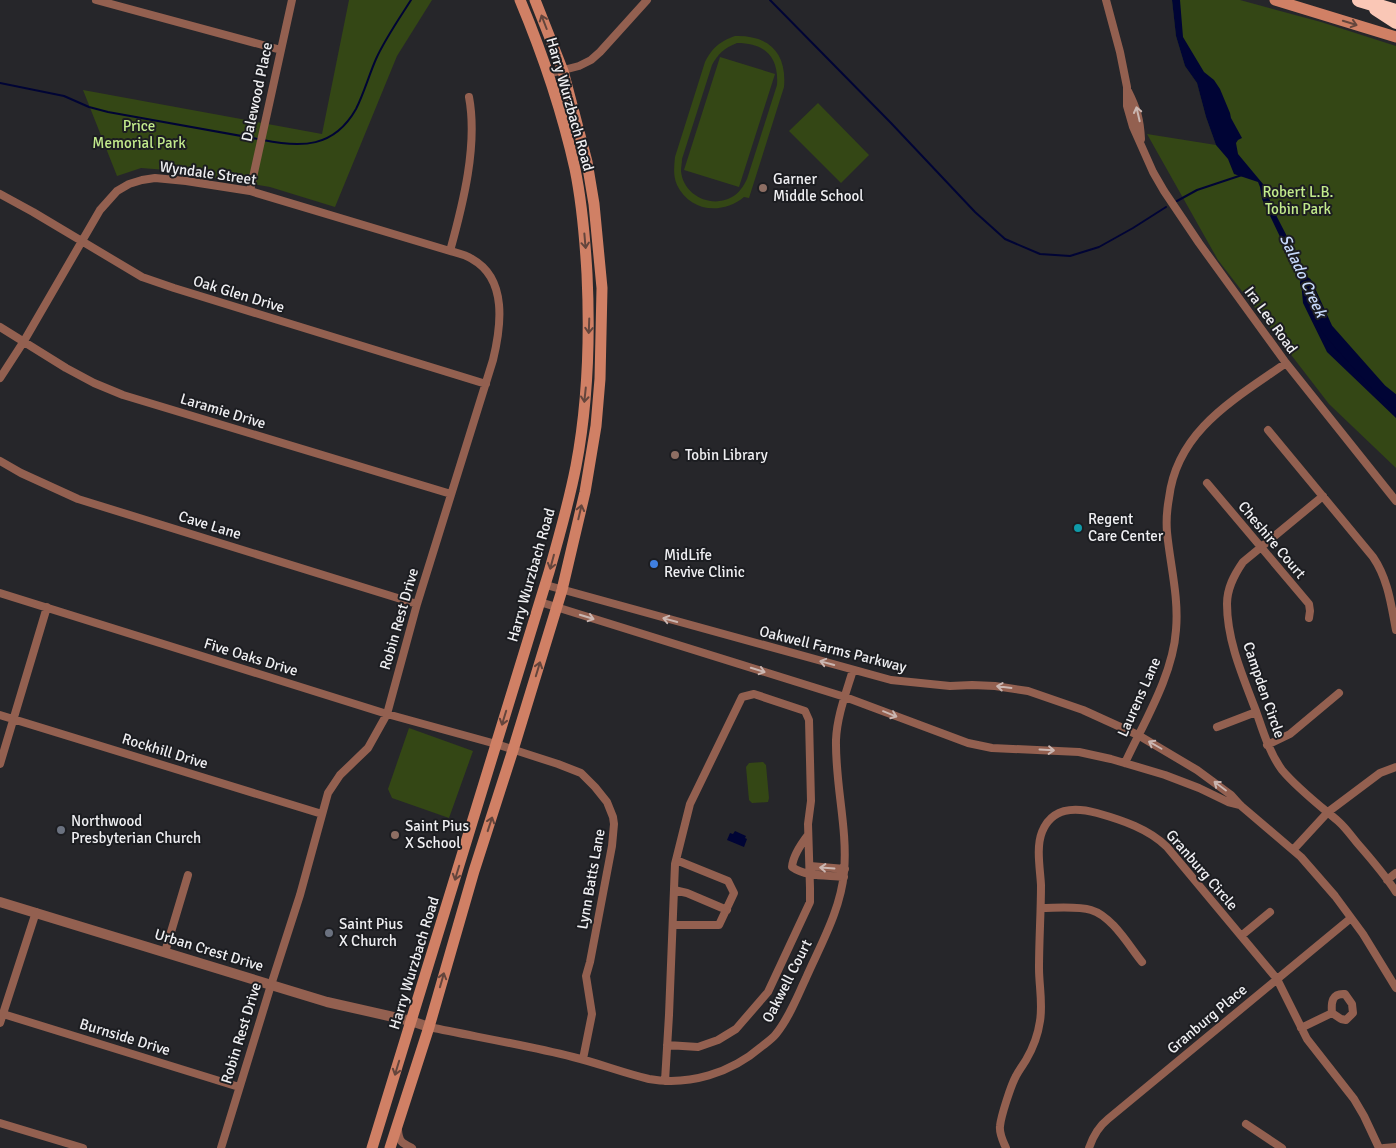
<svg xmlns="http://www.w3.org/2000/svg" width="1396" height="1148" font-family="Signika,sans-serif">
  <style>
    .green { fill: #344715; fill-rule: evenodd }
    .water { fill: #000435 }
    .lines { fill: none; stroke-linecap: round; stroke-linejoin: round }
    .stream { stroke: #000435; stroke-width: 2 }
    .river { stroke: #000435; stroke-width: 12 }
    .minor { stroke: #936050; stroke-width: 8 }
    .tertiary { stroke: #936050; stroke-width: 10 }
    .secondary { stroke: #d08065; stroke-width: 11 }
    .motorway { stroke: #fac7b6; stroke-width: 14 }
    .oneway { stroke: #64453c }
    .oneway2 { stroke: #cab6b1 }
    .education-dot { fill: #8d6e63; stroke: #1c1d21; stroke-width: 2 }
    .culture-dot { fill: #0f9aa8; stroke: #1c1d21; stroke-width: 2 }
    .shop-dot { fill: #3f7fe0; stroke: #1c1d21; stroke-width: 2 }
    .worship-dot { fill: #6b7280; stroke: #1c1d21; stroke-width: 2 }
    .labels { text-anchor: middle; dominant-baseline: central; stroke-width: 4; stroke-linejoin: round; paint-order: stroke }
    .street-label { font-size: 15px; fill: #efeff2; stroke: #1c1d21 }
    .park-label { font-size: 15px; fill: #c2ea8c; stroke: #1c1d21 }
    .poi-label { font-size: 15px; fill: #efeff2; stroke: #1c1d21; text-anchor: start }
    .water-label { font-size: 16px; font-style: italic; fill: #c7d9fb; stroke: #1c1d21 }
  </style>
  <rect width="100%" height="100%" fill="#26262a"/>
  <!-- green -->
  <path class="green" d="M349,0H432L397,56L335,207L270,187L167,170L141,168L117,176L83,90L322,134Z
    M1172,0H1240L1321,22L1396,46V468L1329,404L1218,260L1147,134L1216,145L1206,117L1197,83L1185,66L1176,36Z
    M735,36C769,35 787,53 784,87L749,198L744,197C722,215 690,212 677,185C673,176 674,167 675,157L705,62C713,47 719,42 735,36ZM737,43C765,43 779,57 777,85L747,179C743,187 739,193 732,197C711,209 683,195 681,171C681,167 682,163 682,159L712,65C718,54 724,48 737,43Z
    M720,57L775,74L739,187L684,170Z
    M818,103L869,155L841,183L789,131Z
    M409,728L473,751L449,818L392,798L388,789Z
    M763,762L766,765L769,798L768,802L752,803L749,800L746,767L749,763Z"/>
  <!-- water -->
  <path class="water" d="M1172,0H1180L1183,37L1204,72L1214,80L1220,89L1230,113L1231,118L1242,138L1238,140L1236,143L1238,154L1263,184L1277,217L1308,277L1316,313L1321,323L1342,352L1363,374L1381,385L1396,401V418L1327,352L1303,303L1301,281L1262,199L1260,187L1258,182L1234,174L1228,159L1216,145L1206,117L1197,83L1185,66L1176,36Z
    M735,831L746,836L745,838L747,839L744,847L727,840L730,833L733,834Z"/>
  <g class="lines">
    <!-- stream -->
    <path class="stream" d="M770,0L891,123L975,212L1005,239L1040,254L1070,256L1099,247L1133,228L1166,207
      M0,83L64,96L89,107L108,112L258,139
      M263,140C301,148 334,148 356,109C364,93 369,75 376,59C385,39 399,19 411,0
      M1177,201L1197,190L1242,175"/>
    <!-- river -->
    <path class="river" d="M1306,283L1327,329L1381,390L1396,402"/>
    <!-- minor -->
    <path class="minor" d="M96,0L281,50
      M1106,0L1120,52L1127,87V106L1133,127L1153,172L1164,191L1199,243L1286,363L1396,501
      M548,74L579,66L591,60L600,52L647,0
      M1128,91C1137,109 1140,119 1141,139
      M250,191L292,0
      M0,194L33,212L142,277L174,288L486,384
      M450,251C463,204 478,145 469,97
      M0,327L66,368L94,383L123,395L451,494
      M0,378L24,341L100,210L117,191L129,184L142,180L155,178L186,181L250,191L450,251C457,253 466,255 472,259C508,279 501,327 493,360L417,604L387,714L368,748L340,775L328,793L300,895L271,985L221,1148
      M1268,430L1373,557C1388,579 1391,604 1396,630
      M0,461L21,473L78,499L417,604
      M1207,483L1309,604L1310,611L1309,618
      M1323,496L1243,562C1234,575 1227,588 1227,604C1227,641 1243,677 1256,711C1263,731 1269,752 1282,770C1298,789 1319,805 1338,821C1346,828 1352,837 1358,844C1372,860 1385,875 1396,892
      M546,585L891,680L950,686L972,685L995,686L1028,691L1083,710L1138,735L1197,770L1231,795L1240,805L1301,857L1335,896L1363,934L1396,988
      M0,593L387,714L496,744L558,764L581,773L595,787L607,802L613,817L614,824L612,846L590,962L586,976L592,1014L583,1059
      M540,602L845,697L968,743L992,748L1079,752L1111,759L1165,775L1199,788L1228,802L1240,805
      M0,715L322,814
      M1217,727L1256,712
      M1267,745L1290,734L1339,693
      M1125,763C1144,722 1173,675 1176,630C1179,597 1170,564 1167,532C1166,520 1167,509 1169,498C1177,430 1235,399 1286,363
      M0,764L47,607
      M808,835C801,844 793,855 792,867C806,877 827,875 844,877
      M1293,850L1328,812L1380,773L1396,767
      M810,866L845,869
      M1387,880L1396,873
      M674,890L687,893L727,910
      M1041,908C1056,908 1078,906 1091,910C1112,916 1129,946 1142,962
      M673,925H719L734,893L728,881L676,860
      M1241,936L1270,912
      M165,952L188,875
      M3,1014L239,1087
      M0,1023L36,912
      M429,1027C477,1037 525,1045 573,1057C598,1063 623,1073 649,1079C689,1086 731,1073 761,1047C766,1043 772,1039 776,1034C789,1018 797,997 806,978C821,944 841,909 844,872C848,829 835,784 836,740C837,716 846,693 853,670
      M1301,1028L1332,1013C1331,1002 1332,993 1345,994L1352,1004L1353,1013L1346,1020L1341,1019L1332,1013
      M665,1081L669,1015L675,864L690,804L742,697L754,694L805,711L809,720L811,801L808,824L810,888V902L768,992L736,1029L718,1040L698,1047L667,1045
      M0,1123L83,1148
      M1246,1124L1282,1148
      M398,1130C399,1142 402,1143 412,1148
      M1006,1148C1003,1141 999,1134 1000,1126C1001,1116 1011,1085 1016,1076C1019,1070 1023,1065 1026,1060C1033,1048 1038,1035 1040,1021C1043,1003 1039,986 1039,968C1039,940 1041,912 1041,885C1040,868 1036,847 1042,832C1052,807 1075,807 1097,813C1122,820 1149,829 1167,847L1277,979L1307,1039L1354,1099L1364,1116L1379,1148
      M1089,1148C1093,1136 1098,1127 1108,1119L1351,918
      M1384,1148L1396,1147"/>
    <!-- tertiary -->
    <path class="tertiary" d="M0,902L327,1002L411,1021L429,1027"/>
    <!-- secondary -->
    <path class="secondary" d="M1275,0L1396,37
      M372,1148L549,572C559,537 569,502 576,466C588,403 590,338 587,274C585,239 582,203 575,169C562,111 543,55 520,0
      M390,1148L429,1027L474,871L513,750L562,590L585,492L596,426L600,379L602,288L594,204L587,162L563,71L535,0"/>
    <!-- motorway -->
    <path class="motorway" d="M1359,0L1396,11
      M1376,9L1396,22"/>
  </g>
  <!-- one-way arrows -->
  <defs><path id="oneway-shaft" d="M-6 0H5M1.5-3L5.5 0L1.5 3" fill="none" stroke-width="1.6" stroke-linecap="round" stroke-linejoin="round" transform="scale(1.25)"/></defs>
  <g class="oneway">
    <use href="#oneway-shaft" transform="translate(544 22) rotate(-111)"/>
    <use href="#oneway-shaft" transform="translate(1350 23) rotate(17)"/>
    <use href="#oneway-shaft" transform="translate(585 241) rotate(85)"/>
    <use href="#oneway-shaft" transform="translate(589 326) rotate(92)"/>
    <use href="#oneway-shaft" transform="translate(585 395) rotate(96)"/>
    <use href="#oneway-shaft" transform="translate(580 512) rotate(-77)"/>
    <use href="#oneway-shaft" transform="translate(552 562) rotate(105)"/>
    <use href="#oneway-shaft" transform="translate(538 669) rotate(-73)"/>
    <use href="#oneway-shaft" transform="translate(504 718) rotate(107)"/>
    <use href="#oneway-shaft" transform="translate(490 824) rotate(-72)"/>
    <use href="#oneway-shaft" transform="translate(457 873) rotate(107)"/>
    <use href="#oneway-shaft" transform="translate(442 980) rotate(-74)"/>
    <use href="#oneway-shaft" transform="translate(397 1068) rotate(107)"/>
  </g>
  <g class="oneway2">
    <use href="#oneway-shaft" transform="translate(1138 114) rotate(-103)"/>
    <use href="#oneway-shaft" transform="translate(587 617) rotate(17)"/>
    <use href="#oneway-shaft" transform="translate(670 620) rotate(-165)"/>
    <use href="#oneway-shaft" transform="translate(827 663) rotate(-165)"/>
    <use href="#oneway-shaft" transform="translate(758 670) rotate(17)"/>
    <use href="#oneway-shaft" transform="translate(1004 687) rotate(-173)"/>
    <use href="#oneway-shaft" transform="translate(890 714) rotate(22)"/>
    <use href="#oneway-shaft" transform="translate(1155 745) rotate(-150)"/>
    <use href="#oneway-shaft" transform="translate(1047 750) rotate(3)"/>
    <use href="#oneway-shaft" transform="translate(1220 786) rotate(-143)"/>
    <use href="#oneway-shaft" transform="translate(827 868) rotate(-176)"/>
  </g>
  <!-- markers -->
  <g class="education-dot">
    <circle cx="763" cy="188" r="5"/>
    <circle cx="675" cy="455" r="5"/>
    <circle cx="395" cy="835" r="5"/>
  </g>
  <circle class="culture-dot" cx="1078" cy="528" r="5"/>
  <circle class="shop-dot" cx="654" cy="564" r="5"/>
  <g class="worship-dot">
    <circle cx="61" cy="830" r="5"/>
    <circle cx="329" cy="933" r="5"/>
  </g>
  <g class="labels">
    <!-- street labels -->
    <g class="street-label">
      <text transform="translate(257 92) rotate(-78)">Dalewood Place</text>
      <text transform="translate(570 104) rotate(74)">Harry Wurzbach Road</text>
      <text transform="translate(208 173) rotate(8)">Wyndale Street</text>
      <text transform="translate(239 294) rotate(17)">Oak Glen Drive</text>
      <text transform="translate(1271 320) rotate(54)">Ira Lee Road</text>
      <text transform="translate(223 411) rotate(17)">Laramie Drive</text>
      <text transform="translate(210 525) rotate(17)">Cave Lane</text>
      <text transform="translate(1272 540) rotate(50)">Cheshire Court</text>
      <text transform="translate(531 575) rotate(-74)">Harry Wurzbach Road</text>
      <text transform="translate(399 619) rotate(-74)">Robin Rest Drive</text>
      <text transform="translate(833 649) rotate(14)">Oakwell Farms Parkway</text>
      <text transform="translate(251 657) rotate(17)">Five Oaks Drive</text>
      <text transform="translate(1264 690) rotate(71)">Campden Circle</text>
      <text transform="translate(1139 697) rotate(-66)">Laurens Lane</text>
      <text transform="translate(165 751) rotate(17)">Rockhill Drive</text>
      <text transform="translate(1202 870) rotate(49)">Granburg Circle</text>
      <text transform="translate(591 879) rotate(-80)">Lynn Batts Lane</text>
      <text transform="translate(209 950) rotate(17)">Urban Crest Drive</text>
      <text transform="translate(414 963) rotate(-73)">Harry Wurzbach Road</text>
      <text transform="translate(787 981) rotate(-63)">Oakwell Court</text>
      <text transform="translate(1207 1019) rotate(-40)">Granburg Place</text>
      <text transform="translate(241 1033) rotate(-73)">Robin Rest Drive</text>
      <text transform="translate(125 1037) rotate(17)">Burnside Drive</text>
    </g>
    <!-- park labels -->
    <g class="park-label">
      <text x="139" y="126">Price<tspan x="139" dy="17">Memorial Park</tspan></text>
      <text x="1298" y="192">Robert L.B.<tspan x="1298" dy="17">Tobin Park</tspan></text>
    </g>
    <!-- poi labels -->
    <g class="poi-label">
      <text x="773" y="179">Garner<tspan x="773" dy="17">Middle School</tspan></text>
      <text x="685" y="455">Tobin Library</text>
      <text x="1088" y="519">Regent<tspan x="1088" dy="17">Care Center</tspan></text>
      <text x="664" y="555">MidLife<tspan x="664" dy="17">Revive Clinic</tspan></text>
      <text x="71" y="821">Northwood<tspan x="71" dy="17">Presbyterian Church</tspan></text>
      <text x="405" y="826">Saint Pius<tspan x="405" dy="17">X School</tspan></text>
      <text x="339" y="924">Saint Pius<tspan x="339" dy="17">X Church</tspan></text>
    </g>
    <!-- water labels -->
    <g class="water-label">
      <text transform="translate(1303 276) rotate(65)">Salado Creek</text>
    </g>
  </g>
</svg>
